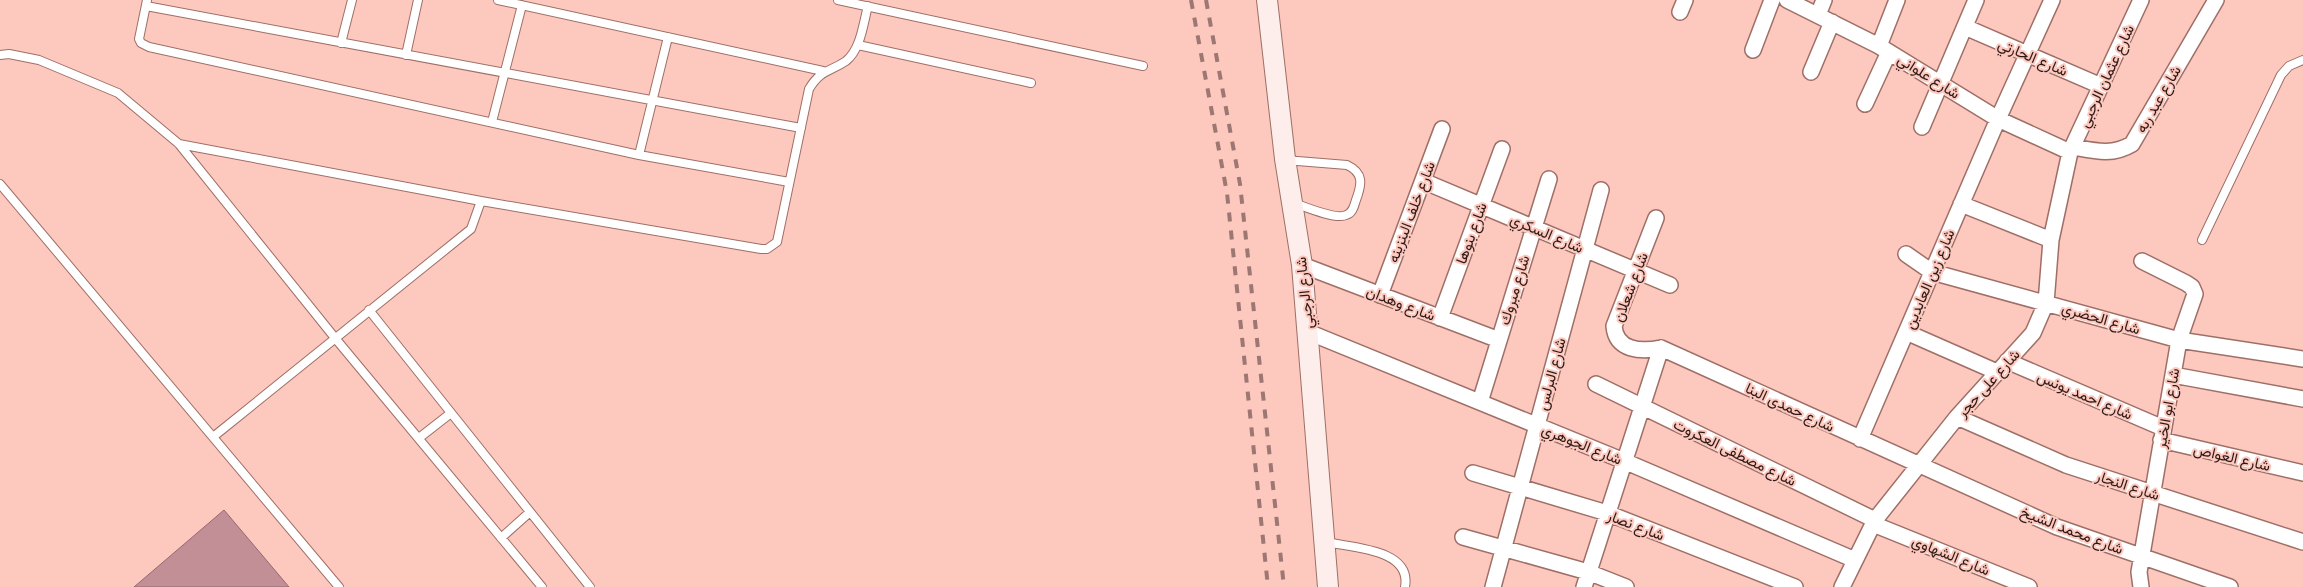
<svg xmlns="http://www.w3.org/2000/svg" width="2303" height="587" font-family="'Titillium Web',Vazirmatn,sans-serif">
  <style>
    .building { fill: #c28f96; stroke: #97676d }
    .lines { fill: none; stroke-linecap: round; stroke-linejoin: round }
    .service-casing { stroke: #9e6f66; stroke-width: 10 }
    .minor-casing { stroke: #9e6f66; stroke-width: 18 }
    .secondary-casing { stroke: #9e6f66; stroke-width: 22 }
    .service { stroke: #fff; stroke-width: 8 }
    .minor { stroke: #fff; stroke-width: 15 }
    .secondary { stroke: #fdeeec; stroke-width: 20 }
    .rail { stroke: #9d7771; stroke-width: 4; stroke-dasharray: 9 9; stroke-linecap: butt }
    .labels { text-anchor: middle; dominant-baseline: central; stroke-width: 4; stroke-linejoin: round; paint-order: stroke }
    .street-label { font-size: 15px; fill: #2c1916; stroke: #fdc8be }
  </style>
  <rect width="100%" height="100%" fill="#fdc8be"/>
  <!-- building -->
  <path class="building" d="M224,510L289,587H134Z"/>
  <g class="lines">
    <!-- service casing -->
    <g class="service-casing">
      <path id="service" d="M147,0L139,39L141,43L149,47L639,155L789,182
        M498,0L823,71
        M838,0L1143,66
        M146,6L801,128
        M341,43L352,0
        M858,45L1031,83
        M0,55L9,54L39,60L118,93L179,144L335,338L542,587
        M406,55L418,0
        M492,122L522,5
        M179,144L481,201L471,229L213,437
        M639,155L668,37
        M1285,160L1347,165C1364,173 1362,184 1356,200C1354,206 1353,213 1346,215C1337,220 1305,207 1294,203
        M0,184L339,587
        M481,201L761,249H767L777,242L809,89C821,69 830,72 846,61C861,49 863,24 868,6
        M2202,240L2281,75L2289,66L2303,60
        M369,310L590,587
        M419,438L451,413
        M501,538L530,512
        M1326,542C1353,548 1412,549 1405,587"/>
    </g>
    <!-- minor casing -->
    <g class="minor-casing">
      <path id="minor" d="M1787,0L1879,46L1998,119L2070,152
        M1680,12L1685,0
        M1818,15L1824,0
        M1965,27L2101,86
        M1879,46L1897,0
        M1753,50L1772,0
        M1811,72L1832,22
        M1865,104L1889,52
        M1922,127L1976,0
        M2073,147C2095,151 2112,156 2132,144L2216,0
        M1423,181L1670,285
        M1961,204L2051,240
        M1656,218L1614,326C1616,351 1641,352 1661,348
        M1906,254L1932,272L2179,340L2303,359
        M1302,265L1499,340
        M1380,295L1442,129
        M1440,318L1502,149
        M1308,332L1624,461L1855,560
        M1906,332L1997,372
        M1661,348L2057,527L2230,587
        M2007,361L2163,428
        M2173,375L2303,399
        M1596,384L1875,520
        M1480,402L1549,179
        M1957,417L2066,465L2303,542
        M1860,439L1998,119L2052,0
        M2161,440L2303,473
        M1473,473L1607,513L1795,587
        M1873,524L2029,587
        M1463,537L1588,572L1626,587
        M1493,587L1601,190
        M1584,587L1661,348
        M1842,587L1875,520L1957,417L2033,333L2046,303L2051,240L2070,152L2141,0
        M2141,587L2139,572L2179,340L2195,294L2192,287L2186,283L2142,261"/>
    </g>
    <!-- secondary casing -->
    <g class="secondary-casing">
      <path id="secondary" d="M1267,0L1285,159L1302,265L1328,587"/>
    </g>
    <!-- service -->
    <use href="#service" class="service"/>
    <!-- minor -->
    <use href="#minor" class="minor"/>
    <!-- secondary -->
    <use href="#secondary" class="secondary"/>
    <!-- rail -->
    <path class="rail" d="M1191,0L1227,193L1268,587
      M1206,0L1240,184L1284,587"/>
  </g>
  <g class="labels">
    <!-- street labels -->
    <g class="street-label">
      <text transform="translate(2033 57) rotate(23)">شارع الحارتي</text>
      <text transform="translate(1929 76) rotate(32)">شارع علواني</text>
      <text transform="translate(2106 76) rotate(-65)">شارع عثمان الرجبي</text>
      <text transform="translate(2158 99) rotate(-60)">شارع عبد ربه</text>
      <text transform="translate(1411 212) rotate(-69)">شارع خلف البنزينه</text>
      <text transform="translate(1471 233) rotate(-70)">شارع بنوها</text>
      <text transform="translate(1547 233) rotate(23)">شارع السكري</text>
      <text transform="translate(1929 279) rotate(-67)">شارع زين العابدين</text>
      <text transform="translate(1630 287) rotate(-69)">شارع شعلان</text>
      <text transform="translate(1514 290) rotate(-73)">شارع مبروك</text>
      <text transform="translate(1304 293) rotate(-96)">شارع الرجبي</text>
      <text transform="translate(1401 303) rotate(21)">شارع وهدان</text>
      <text transform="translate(2101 318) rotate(16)">شارع الحضري</text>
      <text transform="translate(1551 374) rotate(-75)">شارع البرلس</text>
      <text transform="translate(1988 383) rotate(-48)">شارع على حجر</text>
      <text transform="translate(2085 395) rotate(23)">شارع احمد يونس</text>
      <text transform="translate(1790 407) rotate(25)">شارع حمدى البنا</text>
      <text transform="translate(2167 408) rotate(-80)">شارع ابو الخير</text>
      <text transform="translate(1582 444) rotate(22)">شارع الجوهري</text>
      <text transform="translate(1735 452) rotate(26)">شارع مصطفى العكروت</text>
      <text transform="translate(2232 457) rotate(13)">شارع الغواص</text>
      <text transform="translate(2128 485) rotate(18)">شارع النجار</text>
      <text transform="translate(1636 525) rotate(21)">شارع نصار</text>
      <text transform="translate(2072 530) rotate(21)">شارع محمد الشيخ</text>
      <text transform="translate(1951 555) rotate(22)">شارع الشهاوي</text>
    </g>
  </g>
</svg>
